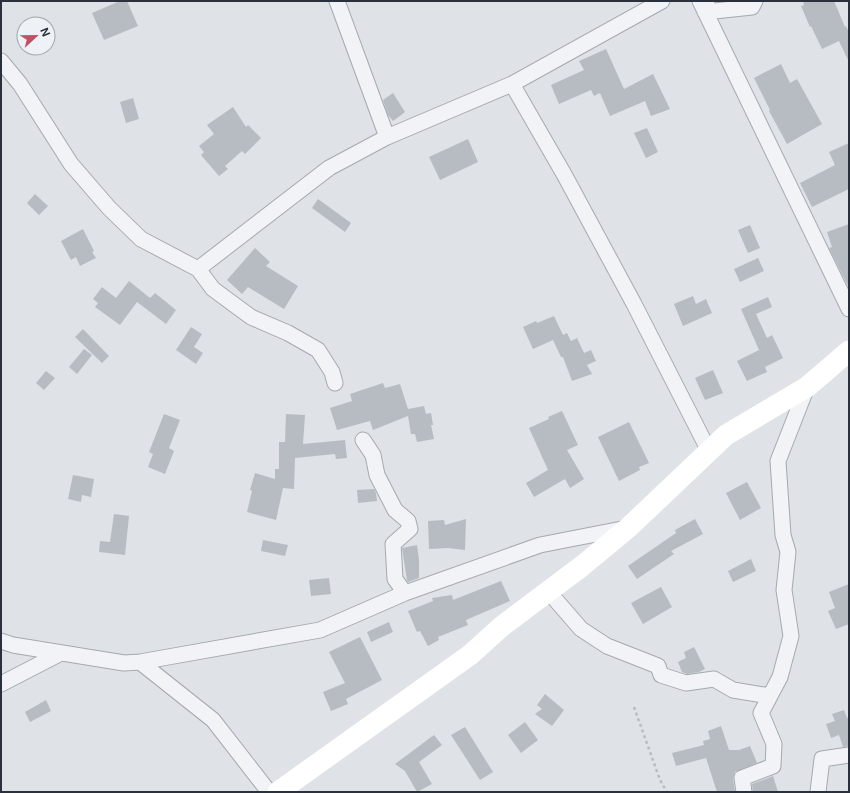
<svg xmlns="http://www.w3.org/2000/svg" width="850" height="793" font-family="Inter,sans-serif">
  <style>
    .building { fill: #b7bcc3 }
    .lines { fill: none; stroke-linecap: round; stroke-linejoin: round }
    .street-casing { stroke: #a5a9b0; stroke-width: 17 }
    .path { stroke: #b9bdc2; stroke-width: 2.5; stroke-dasharray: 3 3; stroke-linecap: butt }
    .street { stroke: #f1f3f6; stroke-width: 15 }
    .secondary { stroke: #fff; stroke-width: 21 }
  </style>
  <rect width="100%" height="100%" fill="#dfe2e7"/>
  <!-- building -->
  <path class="building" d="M120,1H127L138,26L104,40L92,13Z
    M803,1H834L845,27L846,26L849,32V62L839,41L822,49L811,26L810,27L801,6L804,5Z
    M606,49L624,89L653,74L670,109L651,116L645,101L610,116L600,93L594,96L591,90L559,104L551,85L584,70L579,61Z
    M781,64L790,83L797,79L822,124L787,144L769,111L770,110L754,78Z
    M393,93L405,112L393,121L388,115L383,100Z
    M133,98L139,119L126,123L120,102Z
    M233,107L246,127L248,125L261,138L245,154L242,151L225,166L228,169L219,176L201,155L204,152L199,146L214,134L207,125Z
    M647,128L658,152L646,158L634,133Z
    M468,139L478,162L440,180L429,157Z
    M849,143V189L812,207L800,183L835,165L829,152Z
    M35,194L48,206L39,215L27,203Z
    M318,199L351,223L345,232L312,208Z
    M849,224V288L829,248L832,247L827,232Z
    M750,225L760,248L748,253L738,230Z
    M83,229L94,251L92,252L96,258L80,266L76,257L71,260L61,241Z
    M255,248L270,262L266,266L298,286L284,309L248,287L242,294L227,280Z
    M758,258L764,271L740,282L734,269Z
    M129,281L150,298L155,293L176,310L166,324L137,302L120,325L95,307L98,303L93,299L102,287L116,298Z
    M693,296L696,304L706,299L712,313L683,326L674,304Z
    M768,297L772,307L756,314L767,338L772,335L783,358L765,367L767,372L747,381L737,361L759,350L741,309Z
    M554,316L563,335L567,333L571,341L577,338L584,353L591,350L596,361L587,365L592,374L572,381L563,357H561L553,340L533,349L523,327L536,321L537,323Z
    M191,327L202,334L194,347L203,353L196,364L176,350Z
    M83,329L109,356L102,363L75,337Z
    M84,349L92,355L77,374L69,367Z
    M713,370L723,393L705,400L695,378Z
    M46,371L55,378L44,390L36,383Z
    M383,383L385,388L400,384L408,409L424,406L426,414L431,413L433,425H431L434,439L417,442L415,434H411L408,416L373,430L370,421L337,430L330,408L352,401L350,394Z
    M562,411L578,445L567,450L584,479L570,488L565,479L534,497L526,483L548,470L529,428L549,419L548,417Z
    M164,414L180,420L169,448L174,451L165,474L148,467L153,454L149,452Z
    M286,414L305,415L303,444L345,440L347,458L336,459L335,454L295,458L294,489L283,488L276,520L247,512L252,491L250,490L255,473L275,479V469H279V442H285Z
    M629,422L649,463L639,467L640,470L619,481L598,437Z
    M73,475L94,479L91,497L82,495L81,502L68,499Z
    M747,482L761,508L740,520L726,493Z
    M374,489L376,493L377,501L358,503L357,490Z
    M114,514L129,516L125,555L99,552L100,541L110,542Z
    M466,519L465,550L448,548L429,549L428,521L444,520L445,525Z
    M695,519L703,534L671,551L674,554L637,579L628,566L676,533L675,530Z
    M263,540L288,545L285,556L261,551Z
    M417,545L419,560V578L408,582L407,580L402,548Z
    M751,559L756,571L733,582L728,571Z
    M329,578L331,594L311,596L309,580Z
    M501,581L510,601L466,620L468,625L438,637L439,640L428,646L420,631L417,632L408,611L433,601L432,598L452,595L453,600Z
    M849,584V624L836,629L828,611L835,608L829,592Z
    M661,587L672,607L643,624L631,603Z
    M389,622L393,632L371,642L367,632Z
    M360,637L382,680L346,699L348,704L331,711L323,692L345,683L329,652Z
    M694,647L705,669L699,672L687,674L682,672L678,662L686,658L684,652Z
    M545,694L564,710L552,726L535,714L542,709L537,705Z
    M46,700L51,711L30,722L25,712Z
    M844,710L847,718L849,717V746L843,747L839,735L831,738L826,724L835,721L832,714Z
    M525,722L538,740L521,753L508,735Z
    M721,726L729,750H739L750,746L757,763L735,772L733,779L735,792H717L706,758L676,766L672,753L704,745L703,741L710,739L708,731Z
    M465,727L493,772L480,780L451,735Z
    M434,735L442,745L419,762L432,784L417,792L405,771L395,764Z
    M773,776L778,792H753L752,784Z"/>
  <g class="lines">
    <!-- street casing -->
    <g class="street-casing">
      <path id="street" d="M337,1L387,137
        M700,1L849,309
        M707,4L705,12L752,7L755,1
        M1,61L20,84L71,164L109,208L141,239L198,269L213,289L251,317L288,333L318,350L332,372L335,383
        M512,84L565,176L634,304L709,451
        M198,269L329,168L387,137L512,84L662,1
        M363,440L373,455L377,475L395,510L408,521L410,529L393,544L395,579L405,593
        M548,591L581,629L607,646L658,666L661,675L686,683L714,679L733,690L770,696
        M1,641L13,645L124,663L140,662L320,630L405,593L540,545L627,528
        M140,662L213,720L269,792
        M1,684L61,653
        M744,792L742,778L773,766L774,744L761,713L780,677L791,636L784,590L788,552L783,535L778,461L807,387
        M818,792L822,759L849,755"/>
    </g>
    <!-- path -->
    <path class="path" d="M634,707L660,780L667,792"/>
    <!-- street -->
    <use href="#street" class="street"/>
    <!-- secondary -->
    <path class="secondary" d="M278,792L470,655L501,627L582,566L628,528L726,435L807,387L849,351"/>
  </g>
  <!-- border -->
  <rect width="850" height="793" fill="none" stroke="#2a313c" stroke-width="4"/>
  <!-- north arrow -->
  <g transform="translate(36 36) rotate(68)"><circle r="19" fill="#eef1f5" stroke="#a0a4ab"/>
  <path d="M0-3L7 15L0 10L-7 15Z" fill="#bf5164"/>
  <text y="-6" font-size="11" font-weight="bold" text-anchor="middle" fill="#2a313c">N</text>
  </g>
</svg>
